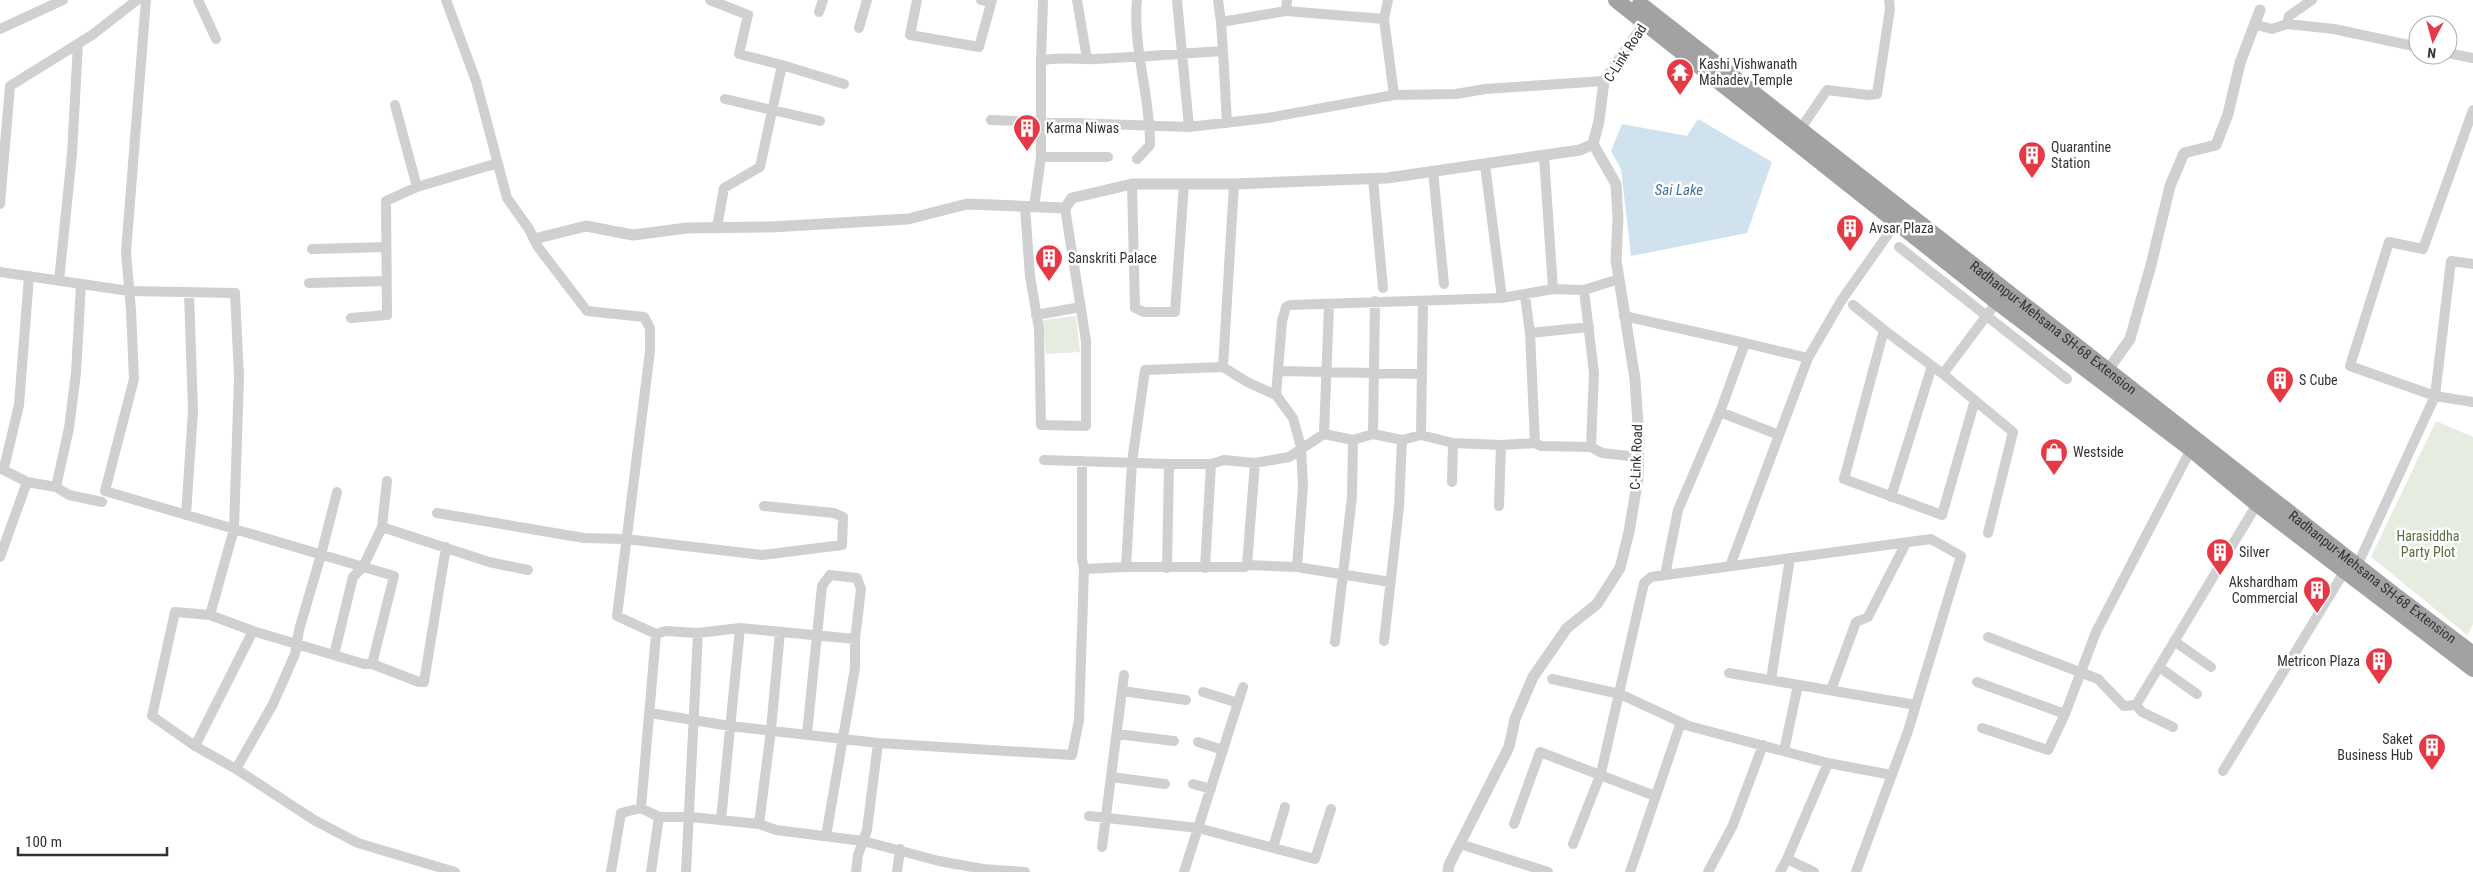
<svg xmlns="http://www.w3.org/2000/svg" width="2473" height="872" font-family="'Roboto Condensed',sans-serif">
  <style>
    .green { fill: #e6ecdf }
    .water { fill: #cfe2ee }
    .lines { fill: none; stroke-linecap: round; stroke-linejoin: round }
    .minor { stroke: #d0d0d0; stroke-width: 10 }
    .tertiary { stroke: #d0d0d0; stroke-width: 11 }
    .trunk { stroke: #a2a2a2; stroke-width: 16 }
    .labels { text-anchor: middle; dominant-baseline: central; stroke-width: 5; stroke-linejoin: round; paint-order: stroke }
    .street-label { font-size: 14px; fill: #333; stroke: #fff }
    .poi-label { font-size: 14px; fill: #333; stroke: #fff; text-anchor: start }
    .park-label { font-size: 14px; fill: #56703f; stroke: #fff }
    .water-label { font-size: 15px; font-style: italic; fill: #3f7597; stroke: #fff }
  </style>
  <rect width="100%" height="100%" fill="#fff"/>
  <!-- green -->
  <path class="green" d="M1076,316L1080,352L1046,354L1043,320Z
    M2436,421L2473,437V624L2467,635L2371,557Z"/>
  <!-- water -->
  <path class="water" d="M1698,119L1772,162L1747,233L1631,256L1621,169L1611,151L1622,124L1687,136Z"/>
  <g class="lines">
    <!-- minor -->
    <path class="minor" d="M146,0L126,252L131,310L134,379L105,491L394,576L372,664
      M198,0L216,39
      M446,0L476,81L507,198L529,229L538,247L587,311L644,317L650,328V351L617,616L656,634L666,631L698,633L740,628L855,639
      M710,0L748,15L739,54L782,65L760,167L724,188L717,227
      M917,0L910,35L979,47L992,0
      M981,0L991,2
      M1077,0L1087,59
      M1177,0L1189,127
      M1218,0L1221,22L1286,11
      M1287,0L1286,11L1384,19L1388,0
      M819,12L823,0
      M1384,19L1394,95
      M1221,22L1223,51
      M2287,24L2289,16L2312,0
      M2256,25L2272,29L2287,24L2334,29L2418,47
      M859,28L867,0
      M0,29L63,0
      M2448,53L2473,58
      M1041,61L1043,0
      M782,65L844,84
      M725,99L820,121
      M395,105L417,187
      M991,120L1189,127L1267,118L1394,95L1456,94L1485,89L1604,81
      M1797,134L1827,90L1868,95L1877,94L1890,9L1889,0
      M1544,156L1553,289
      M1041,157H1108
      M1137,159L1150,145C1151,98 1132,47 1137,0
      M1485,165L1502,298
      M1433,171L1444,284
      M1373,179L1383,288
      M1132,184L1135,308L1144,312H1175L1184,184
      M0,204L10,86L92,35L137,0
      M1025,207L1030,276L1039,329L1041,425L1086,426V341L1065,208
      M1034,207L1041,157V61C1055,56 1079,60 1095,59C1138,57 1180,54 1223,51L1227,123
      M1899,247L2067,379
      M312,249L386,247
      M2473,264L2451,261L2435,396L2473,402
      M0,272L129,291L235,293L239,377L234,529L210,615
      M59,281L72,154L78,44
      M309,283L386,281
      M1584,290L1594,373L1591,447
      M1525,296L1530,333L1535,443
      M1853,305L1884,330
      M1036,315L1081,307
      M1624,316L1745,343
      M351,318L387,315L386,201L417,187L498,163
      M1530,333L1589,327
      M1223,367L1234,184
      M1278,371L1422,374
      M1943,374L1884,330L1844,479L1942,515L1975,400
      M1276,395L1282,321L1286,307L1290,305L1502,298L1553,289L1584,290L1619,279
      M1720,412L1779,435
      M1324,434L1329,305
      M1373,434L1375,301
      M1421,435L1423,302
      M1044,460L1169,464H1211L1224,460L1255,463L1289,457L1324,434L1353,440L1373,434L1402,440L1421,435L1453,443L1501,445L1535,443L1541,446L1591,447L1602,453L1638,457
      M0,468L27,482L56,487L69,495L102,502
      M4,468L19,405L29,276
      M1452,482L1453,443
      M56,487L69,428L76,373L81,284
      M1891,497L1932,366
      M1499,506L1501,445
      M437,513L584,538L626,539L762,555L842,545L843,517L834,513L764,506
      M186,515L193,411L189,293
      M382,527L489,562L528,570
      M1988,533L2013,432L1943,374L1999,299
      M0,557L27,482
      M1247,565L1255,463
      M1730,566L1808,358
      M2357,566L2435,396L2350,366L2389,242L2423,249L2473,110
      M1126,567L1132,462L1145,370L1223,367L1247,382L1276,395L1293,418L1301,447L1303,486L1297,567
      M1167,568L1169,464
      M1205,568L1211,464
      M1084,569L1126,567H1245L1247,565L1297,567L1390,582
      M1665,575L1678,510L1720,412L1745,343L1808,358L1841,301L1896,223
      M253,631L210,615L175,612L152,716L195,746L236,769L314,820L358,843L455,872
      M1988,637L2098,679L2124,706L2136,705
      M1384,641L1399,507L1402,440
      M2174,641L2211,667
      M1335,642L1352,497L1353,440
      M334,655L353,577L363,567L382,527L387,481
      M2159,667L2197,694
      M1729,673L1916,705
      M1552,679L1620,694L1689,726L1828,763L1892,775
      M1771,680L1790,558
      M1977,682L2065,714
      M1243,687L1198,828L1315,859L1331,809
      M1831,690L1856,622L1868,617L1906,543
      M1122,691L1186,700
      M1203,692L1238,703
      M2136,705L2257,504
      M2136,705L2142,712L2173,727
      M650,713L730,726L878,743L1072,755L1079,720L1084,569L1082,559V461
      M1982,728L2048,750L2065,714L2096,632L2191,449
      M807,734L822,586L830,575L857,578L861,589L855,639V668L826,836
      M1117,734L1174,741
      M1198,742L1223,750
      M195,746L253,631L364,664H372L419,682H424L446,547
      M1784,751L1798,685
      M236,769L273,704L295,654L299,630L321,555L337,492
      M2223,771L2344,572
      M1111,777L1165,784
      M1193,784L1211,789
      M641,808L656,634
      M1089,816L1198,828L1184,872
      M721,820L740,628
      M759,824L771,730L780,632
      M1514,824L1540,752L1655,796
      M1460,844L1548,872
      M1573,844L1601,773L1644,583L1651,577L1931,539L1961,556L1908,731L1856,872
      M1102,847L1124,675
      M1273,848L1285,807
      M611,872L621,813L641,808L659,817H691L759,824L776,830L863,841L939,861L983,869L1025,872
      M651,872L659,817
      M686,872L698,633
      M856,872L858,855L867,830L878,743
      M897,872L900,849
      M1630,872L1681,722
      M1708,872L1733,825L1763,745
      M1780,872L1787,859
      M1814,872L1787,859L1828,763"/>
    <!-- tertiary -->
    <path class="tertiary" d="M534,239L586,226L633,235L687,228L771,227L908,219L967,204L1065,208L1072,198L1132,184H1234L1387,178L1580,150L1593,144
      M2108,370L2130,339L2151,265L2170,186L2184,153L2216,145L2228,114L2240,63L2260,10
      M1448,872L1449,865L1509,747L1515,719L1533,677L1567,628L1597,604L1620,568L1629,532L1638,478L1639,439L1635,379L1616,260L1618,218L1616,184L1593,144L1599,121L1604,81L1649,17"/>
    <!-- trunk -->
    <g class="trunk">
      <path d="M1616,0L1997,302L2191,449L2257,504L2473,669"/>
      <path id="s1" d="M1640,4L2392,593L2473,654"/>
    </g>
  </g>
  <!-- icons -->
  <defs>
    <g id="temple-pin" transform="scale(1.4375)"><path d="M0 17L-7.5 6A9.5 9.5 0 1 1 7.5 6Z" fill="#e63946" stroke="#fff"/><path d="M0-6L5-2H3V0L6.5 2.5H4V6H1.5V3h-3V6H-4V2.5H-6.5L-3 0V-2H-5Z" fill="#fff"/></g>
    <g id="building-pin" transform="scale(1.4375)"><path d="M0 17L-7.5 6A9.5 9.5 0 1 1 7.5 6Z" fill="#e63946" stroke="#fff"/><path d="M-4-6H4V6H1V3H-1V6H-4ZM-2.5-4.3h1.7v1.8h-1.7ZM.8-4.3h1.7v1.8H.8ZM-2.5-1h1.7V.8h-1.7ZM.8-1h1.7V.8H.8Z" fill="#fff"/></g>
    <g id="shop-pin" transform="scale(1.4375)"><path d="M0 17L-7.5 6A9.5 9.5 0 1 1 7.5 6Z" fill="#e63946" stroke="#fff"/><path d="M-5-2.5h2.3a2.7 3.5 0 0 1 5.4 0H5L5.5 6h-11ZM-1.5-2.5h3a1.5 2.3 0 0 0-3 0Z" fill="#fff"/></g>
  </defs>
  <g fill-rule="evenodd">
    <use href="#temple-pin" x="1680" y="72"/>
    <use href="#building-pin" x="1027" y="128"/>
    <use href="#building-pin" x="2032" y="155"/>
    <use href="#building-pin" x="1850" y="228"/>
    <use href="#building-pin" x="1049" y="258"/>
    <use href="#building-pin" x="2280" y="380"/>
    <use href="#shop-pin" x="2054" y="452"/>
    <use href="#building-pin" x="2220" y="552"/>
    <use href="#building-pin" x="2317" y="590"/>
    <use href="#building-pin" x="2379" y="661"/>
    <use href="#building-pin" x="2432" y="747"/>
  </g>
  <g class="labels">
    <!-- street labels -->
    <g class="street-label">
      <text transform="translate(1625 53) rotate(-57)">C-Link Road</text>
      <text stroke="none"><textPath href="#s1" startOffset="525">Radhanpur-Mehsana SH-68 Extension</textPath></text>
      <text transform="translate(1636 457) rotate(-88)">C-Link Road</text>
      <text stroke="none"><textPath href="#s1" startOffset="930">Radhanpur-Mehsana SH-68 Extension</textPath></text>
    </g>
    <!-- poi labels -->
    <g class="poi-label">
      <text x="1699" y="64">Kashi Vishwanath<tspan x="1699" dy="16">Mahadev Temple</tspan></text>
      <text x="1046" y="128">Karma Niwas</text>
      <text x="2051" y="147">Quarantine<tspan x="2051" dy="16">Station</tspan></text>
      <text x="1869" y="228">Avsar Plaza</text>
      <text x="1068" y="258">Sanskriti Palace</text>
      <text x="2299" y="380">S Cube</text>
      <text x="2073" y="452">Westside</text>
      <text x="2239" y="552">Silver</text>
      <text x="2298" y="582" text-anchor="end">Akshardham<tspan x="2298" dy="16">Commercial</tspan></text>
      <text x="2360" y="661" text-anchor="end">Metricon Plaza</text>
      <text x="2413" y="739" text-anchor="end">Saket<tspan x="2413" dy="16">Business Hub</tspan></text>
    </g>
    <!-- park labels -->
    <g class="park-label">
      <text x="2428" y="536">Harasiddha<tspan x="2428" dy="16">Party Plot</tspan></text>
    </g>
    <!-- water labels -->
    <g class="water-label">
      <text x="1679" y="190">Sai Lake</text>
    </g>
  </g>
  <!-- north arrow -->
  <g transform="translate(2433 40) rotate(186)"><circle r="24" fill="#ffffff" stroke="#adadad"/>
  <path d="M0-4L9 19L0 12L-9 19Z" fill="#e63946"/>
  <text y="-8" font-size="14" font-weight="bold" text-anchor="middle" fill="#333333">N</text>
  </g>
  <!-- scale -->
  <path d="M18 847v8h149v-8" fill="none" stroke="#333333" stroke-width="2.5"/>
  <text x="25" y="847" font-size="15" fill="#333333" stroke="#ffffff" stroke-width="4" paint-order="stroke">100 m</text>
</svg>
